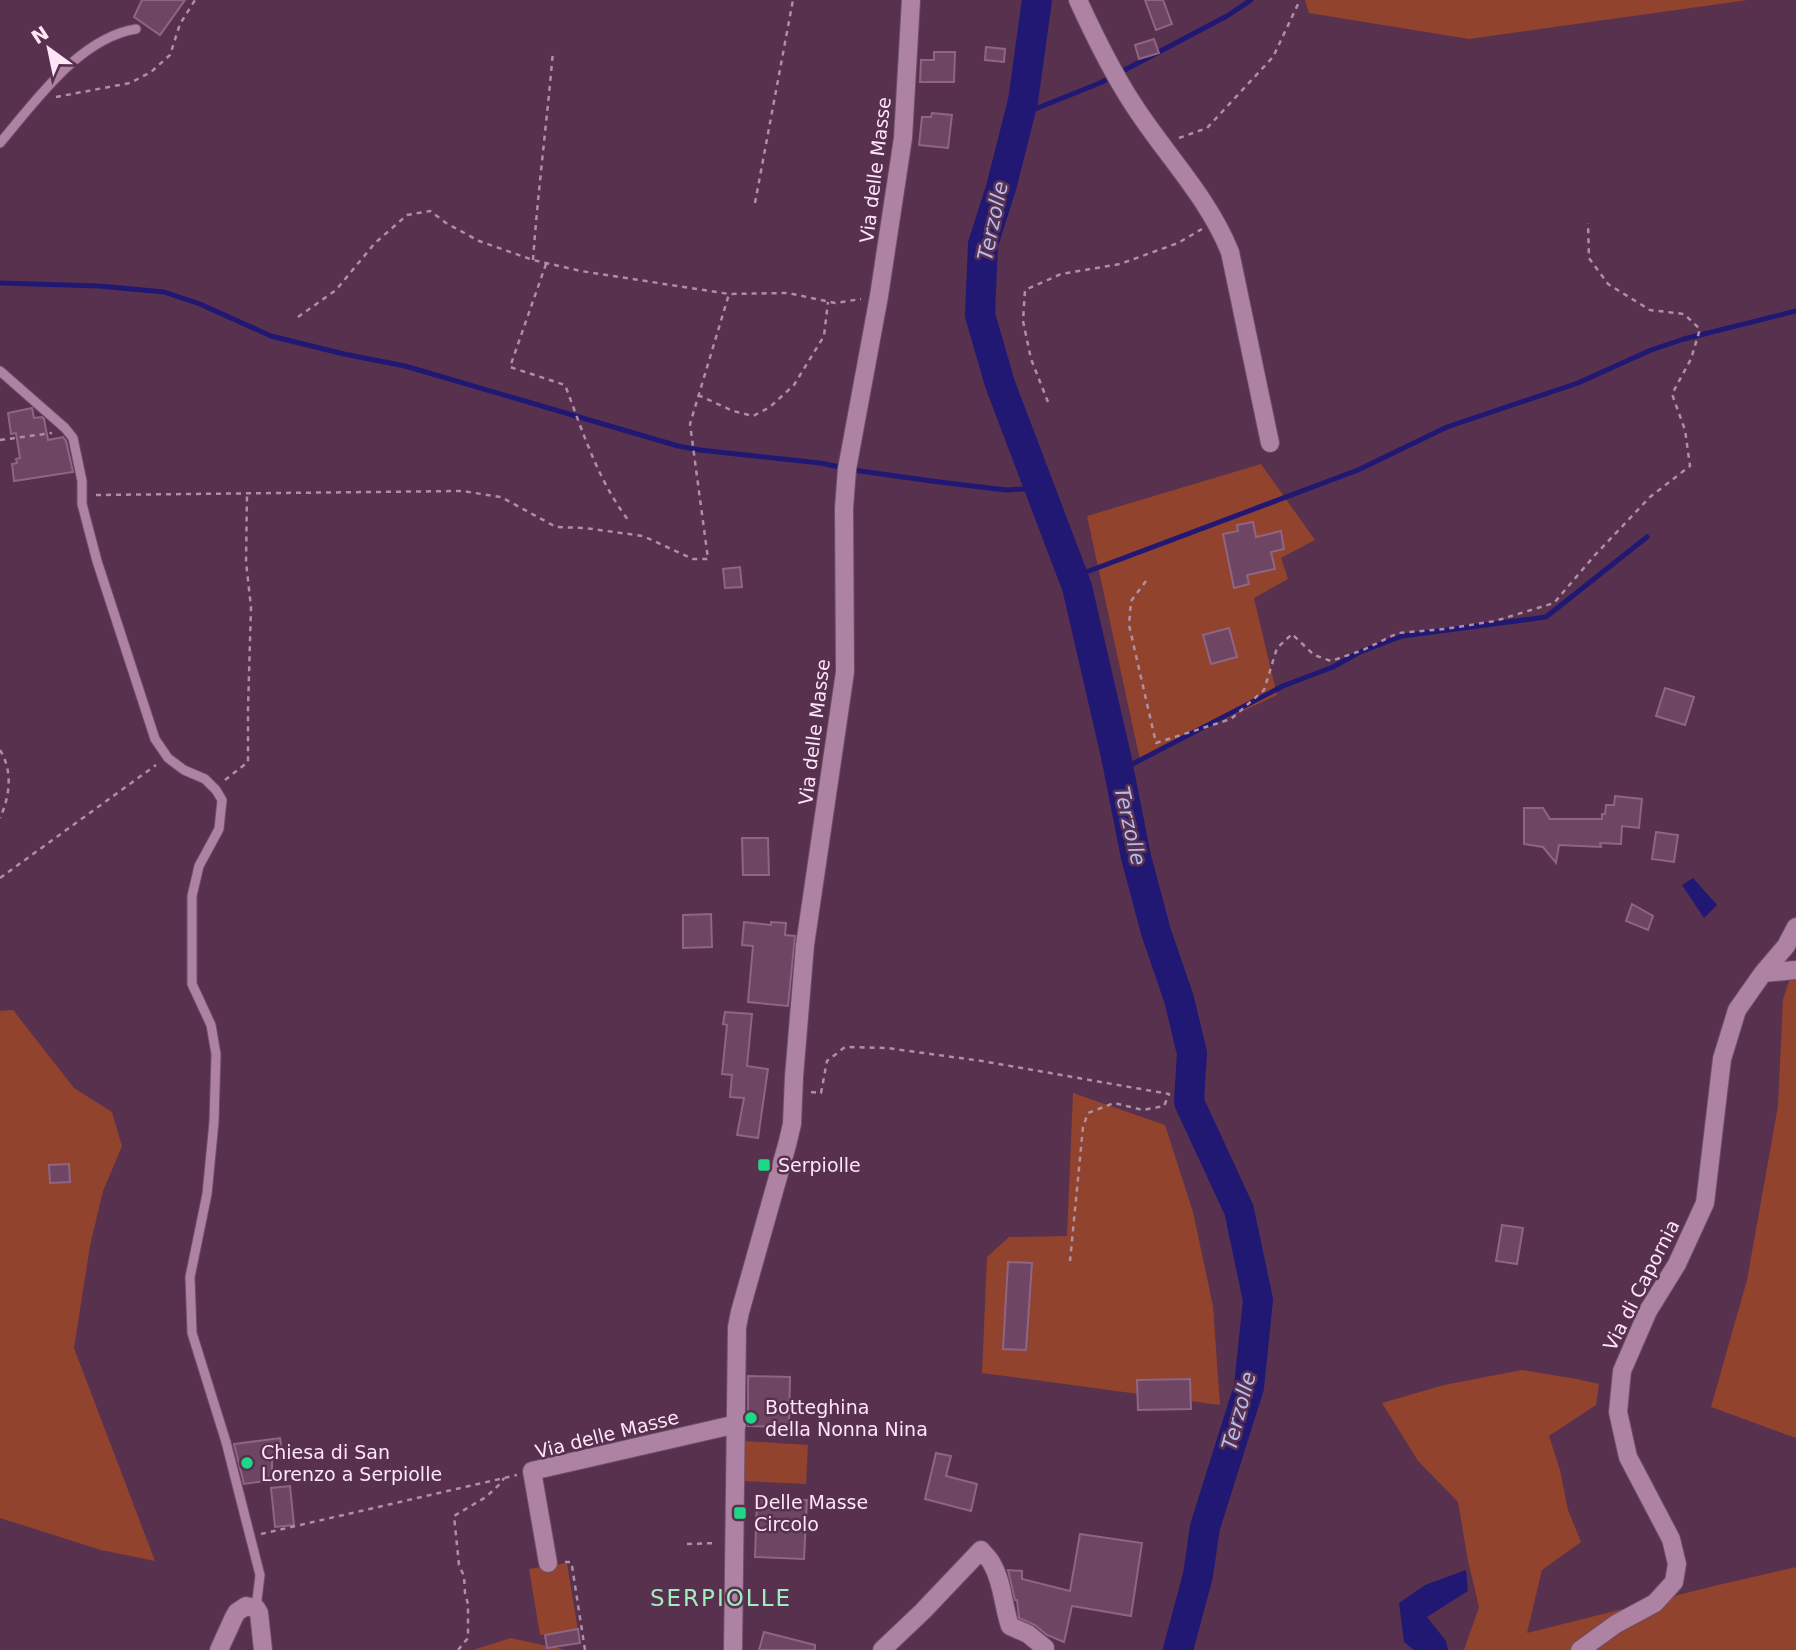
<svg xmlns="http://www.w3.org/2000/svg" width="1796" height="1650" font-family="'DejaVu Sans',sans-serif">
  <style>
    .green { fill: #91432d }
    .water { fill: #211874 }
    .lines { fill: none; stroke-linecap: round; stroke-linejoin: round }
    .stream { stroke: #211874; stroke-width: 5 }
    .river { stroke: #211874; stroke-width: 30 }
    .building { fill: #6e4664; stroke: #8f6583; stroke-width: 2 }
    .service-casing { stroke: #6e4e66; stroke-width: 11 }
    .minor-casing { stroke: #6e4e66; stroke-width: 20 }
    .tertiary-casing { stroke: #6e4e66; stroke-width: 20 }
    .path { stroke: #ae90a6; stroke-width: 2.5; stroke-dasharray: 5 5; stroke-linecap: butt }
    .service { stroke: #ae82a2; stroke-width: 9 }
    .minor { stroke: #ae82a2; stroke-width: 18 }
    .tertiary { stroke: #ae82a2; stroke-width: 18 }
    .poi-dot { fill: #1fd887; stroke: #57314e; stroke-width: 2.5 }
    .labels { text-anchor: middle; dominant-baseline: central; stroke-width: 5; stroke-linejoin: round; paint-order: stroke }
    .street-label { font-size: 19px; fill: #fee6f6; stroke: #57314e }
    .poi-label { font-size: 19px; fill: #fee6f6; stroke: #57314e; text-anchor: start }
    .water-label { font-size: 21px; font-style: italic; fill: #b4bcee; stroke: #57314e }
    .quarter-label { font-size: 23px; letter-spacing: 2px; fill: #9fecbd; stroke: #57314e }
  </style>
  <rect width="100%" height="100%" fill="#57314e"/>
  <!-- green -->
  <path class="green" d="M1305,0H1748L1469,39L1309,13Z
    M1261,464L1315,540L1281,558L1288,579L1254,598L1277,695L1140,760L1087,516Z
    M1796,961V1438L1711,1407L1747,1280L1778,1106L1783,999Z
    M13,1010L74,1088L112,1112L122,1146L103,1191L90,1246L74,1348L155,1561L101,1550L0,1518V1011Z
    M1073,1093L1165,1125L1193,1212L1213,1306L1220,1405L982,1373L987,1257L1009,1237L1067,1236Z
    M1522,1370L1577,1379L1599,1384L1596,1405L1549,1436L1560,1470L1568,1510L1581,1542L1542,1570L1527,1633L1718,1585L1796,1567V1650H1464L1479,1607L1468,1561L1458,1502L1418,1461L1382,1403L1444,1385Z
    M745,1441L808,1445L806,1484L742,1481Z
    M567,1563L580,1643L555,1647L565,1650H473L511,1638L547,1646L545,1635H540L529,1569Z"/>
  <!-- water -->
  <path class="water" d="M1693,878L1717,905L1704,918L1682,885Z
    M1466,1570L1468,1591L1427,1617L1446,1641L1448,1650H1414L1404,1642L1399,1603L1425,1585Z"/>
  <g class="lines">
    <!-- stream -->
    <path class="stream" d="M1020,115L1100,83L1227,16L1251,0
      M0,283L99,286L164,292L200,304L271,336L344,354L405,366L678,446L700,450L820,463L860,471L939,482L1006,490L1039,488
      M1073,577L1358,470L1447,427L1578,383L1651,350L1684,339L1796,311
      M1119,771L1283,686L1333,667L1360,652L1402,636L1546,617L1647,537"/>
    <!-- river -->
    <path class="river" d="M1037,0L1023,101L1001,188L983,244L980,315L1000,384L1077,587L1116,756L1136,857L1156,932L1179,999L1192,1053L1189,1102L1239,1210L1258,1300L1249,1387L1205,1527L1198,1575L1178,1650"/>
  </g>
  <!-- building -->
  <path class="building" d="M142,0H185L160,35L134,17Z
    M1145,0H1163L1172,24L1156,30Z
    M1154,39L1159,53L1139,59L1135,45Z
    M986,47L1005,49L1004,62L985,60Z
    M934,52H955L954,82H920L921,60H934Z
    M932,113L952,115L948,148L919,145L922,117H931Z
    M32,408L34,418L42,417L44,419L48,440L63,437L66,441L73,472L14,481L12,464L17,463L16,459L20,458L16,433L11,434L8,413Z
    M1253,522L1256,537L1281,531L1284,549L1271,552L1275,569L1247,575L1249,584L1234,588L1223,534L1238,531L1237,525Z
    M740,567L742,587L725,588L723,569Z
    M1229,628L1237,657L1211,664L1203,635Z
    M1665,688L1694,697L1685,725L1656,716Z
    M1615,796L1642,799L1639,828L1622,826L1621,844L1600,843L1601,847L1559,845L1556,863L1543,847L1524,844V808H1543L1550,819H1602V814H1605L1606,805H1614Z
    M1656,832L1678,835L1674,862L1652,859Z
    M742,838H768L769,875H743Z
    M1632,904L1653,916L1648,930L1626,921Z
    M711,914L712,947L683,948V915Z
    M744,922L771,925V922L786,923L785,935L795,936L788,1006L748,1002L753,946L742,945Z
    M725,1012L752,1014L747,1066L768,1069L758,1138L737,1135L744,1098L730,1097L732,1075L722,1074L727,1025L723,1024Z
    M69,1164L70,1182L50,1183L49,1165Z
    M1502,1225L1523,1228L1517,1264L1496,1261Z
    M1008,1262L1032,1263L1026,1350L1003,1349Z
    M748,1376L790,1377L789,1427L748,1426Z
    M1190,1379L1191,1409L1138,1410L1137,1380Z
    M280,1438L283,1458L272,1460V1480L244,1484L234,1444Z
    M936,1453L951,1456L946,1476L977,1484L971,1511L925,1499Z
    M290,1486L294,1525L275,1527L271,1488Z
    M757,1499L807,1500L804,1559L755,1557Z
    M1080,1534L1142,1543L1131,1616L1072,1606L1064,1642L1047,1635L1035,1625L1019,1618L1017,1600H1015L1008,1570L1022,1571V1579L1070,1591Z
    M578,1629L580,1643L547,1648L545,1635Z
    M764,1632L815,1645V1650H759Z"/>
  <g class="lines">
    <!-- service casing -->
    <g class="service-casing">
      <path id="service" d="M0,143C35,102 79,38 136,29
        M0,371L65,428L73,438L82,481V504L97,561L155,739L168,758L184,770L205,779L216,790L222,800L219,829L199,866L192,896V984L211,1025L216,1054L214,1122L207,1194L190,1277L192,1333L226,1442L250,1536L260,1575L256,1608"/>
    </g>
    <!-- minor casing -->
    <g class="minor-casing">
      <path id="minor" d="M1078,0C1094,35 1112,72 1133,104C1165,154 1208,197 1230,252L1270,443
        M1763,973L1796,970
        M548,1563L532,1471L737,1424
        M219,1650L234,1617L237,1612L246,1606L256,1608L259,1613L263,1650
        M882,1650L923,1611L981,1550C984,1554 990,1559 992,1564C1003,1583 1003,1606 1010,1626L1028,1634L1045,1648V1650
        M1580,1650L1616,1624L1655,1603L1674,1582L1677,1564L1671,1539L1628,1457L1618,1412L1622,1371L1648,1311L1677,1264L1705,1203L1722,1059L1737,1010L1763,973L1786,946L1796,927"/>
    </g>
    <!-- tertiary casing -->
    <g class="tertiary-casing">
      <path id="tertiary" d="M733,1650L737,1327L740,1312L787,1145L792,1124L794,1077L805,945L845,672L844,508L847,469L879,296L903,138L911,0"/>
    </g>
    <!-- path -->
    <path class="path" d="M56,97L130,83L151,72L170,55L180,24L195,0
      M1179,138L1207,128L1273,57L1300,0
      M755,203L793,0
      M533,260C538,190 547,121 553,51
      M546,264L510,367L565,385C583,432 598,481 629,521
      M298,317L336,290L375,243L407,215L430,211L446,223L479,241L533,260L581,271L729,294L788,293L835,303L861,299
      M698,395L733,411L753,416L770,407L794,385L824,336L828,302
      M1048,402L1031,359L1023,321L1025,290L1061,274L1120,264L1178,243L1202,229
      M0,440L52,433
      M96,495L462,491L501,497L556,527L585,528L643,536L693,559H708L690,424L729,294
      M1146,581L1131,601L1129,625L1156,743L1231,719L1264,690L1277,648L1292,634L1314,655L1331,661L1363,650L1398,633L1445,629L1495,621L1554,603L1595,555L1650,497L1690,466L1685,430L1672,394L1691,359L1700,329L1684,314L1650,310L1608,284L1589,258L1588,223
      M0,750C13,771 10,796 0,818
      M225,780L248,762V709L251,607L246,562L247,494
      M0,878L156,765
      M811,1092L821,1093L827,1061L845,1047L887,1048L982,1061L1169,1094L1164,1106L1143,1110L1114,1103L1088,1113L1083,1127L1070,1261
      M261,1534L517,1475
      M687,1544L717,1543
      M565,1562H571L572,1566L585,1650
      M458,1650L468,1638V1604L465,1593L464,1576L459,1565L454,1516L486,1497L501,1483L504,1478"/>
    <!-- service -->
    <use href="#service" class="service"/>
    <!-- minor -->
    <use href="#minor" class="minor"/>
    <!-- tertiary -->
    <use href="#tertiary" class="tertiary"/>
  </g>
  <!-- markers -->
  <g class="poi-dot">
    <rect x="757" y="1158" width="14" height="14" rx="3.5"/>
    <circle cx="751" cy="1418" r="7"/>
    <circle cx="247" cy="1463" r="7"/>
    <rect x="733" y="1506" width="14" height="14" rx="3.5"/>
  </g>
  <g class="labels">
    <!-- street labels -->
    <g class="street-label">
      <text transform="translate(875 170) rotate(-83)">Via delle Masse</text>
      <text transform="translate(814 732) rotate(-83)">Via delle Masse</text>
      <text transform="translate(1641 1285) rotate(-63)">Via di Capornia</text>
      <text transform="translate(607 1434) rotate(-14)">Via delle Masse</text>
    </g>
    <!-- poi labels -->
    <g class="poi-label">
      <text x="778" y="1165">Serpiolle</text>
      <text x="765" y="1407">Botteghina<tspan x="765" dy="22">della Nonna Nina</tspan></text>
      <text x="261" y="1452">Chiesa di San<tspan x="261" dy="22">Lorenzo a Serpiolle</tspan></text>
      <text x="754" y="1502">Delle Masse<tspan x="754" dy="22">Circolo</tspan></text>
    </g>
    <!-- water labels -->
    <g class="water-label">
      <text transform="translate(993 221) rotate(-78)">Terzolle</text>
      <text transform="translate(1130 826) rotate(77)">Terzolle</text>
      <text transform="translate(1239 1411) rotate(-75)">Terzolle</text>
    </g>
    <!-- quarter labels -->
    <g class="quarter-label">
      <text x="721" y="1598">SERPIOLLE</text>
    </g>
  </g>
  <!-- north arrow -->
  <g transform="translate(49 49) rotate(327)" stroke="#57314e" stroke-width="5" paint-order="stroke">
  <path d="M0-5L12 26L0 18L-12 26Z" fill="#fee6f6"/>
  <text y="-10" font-size="19" font-weight="bold" text-anchor="middle" fill="#fee6f6">N</text>
  </g>
</svg>
